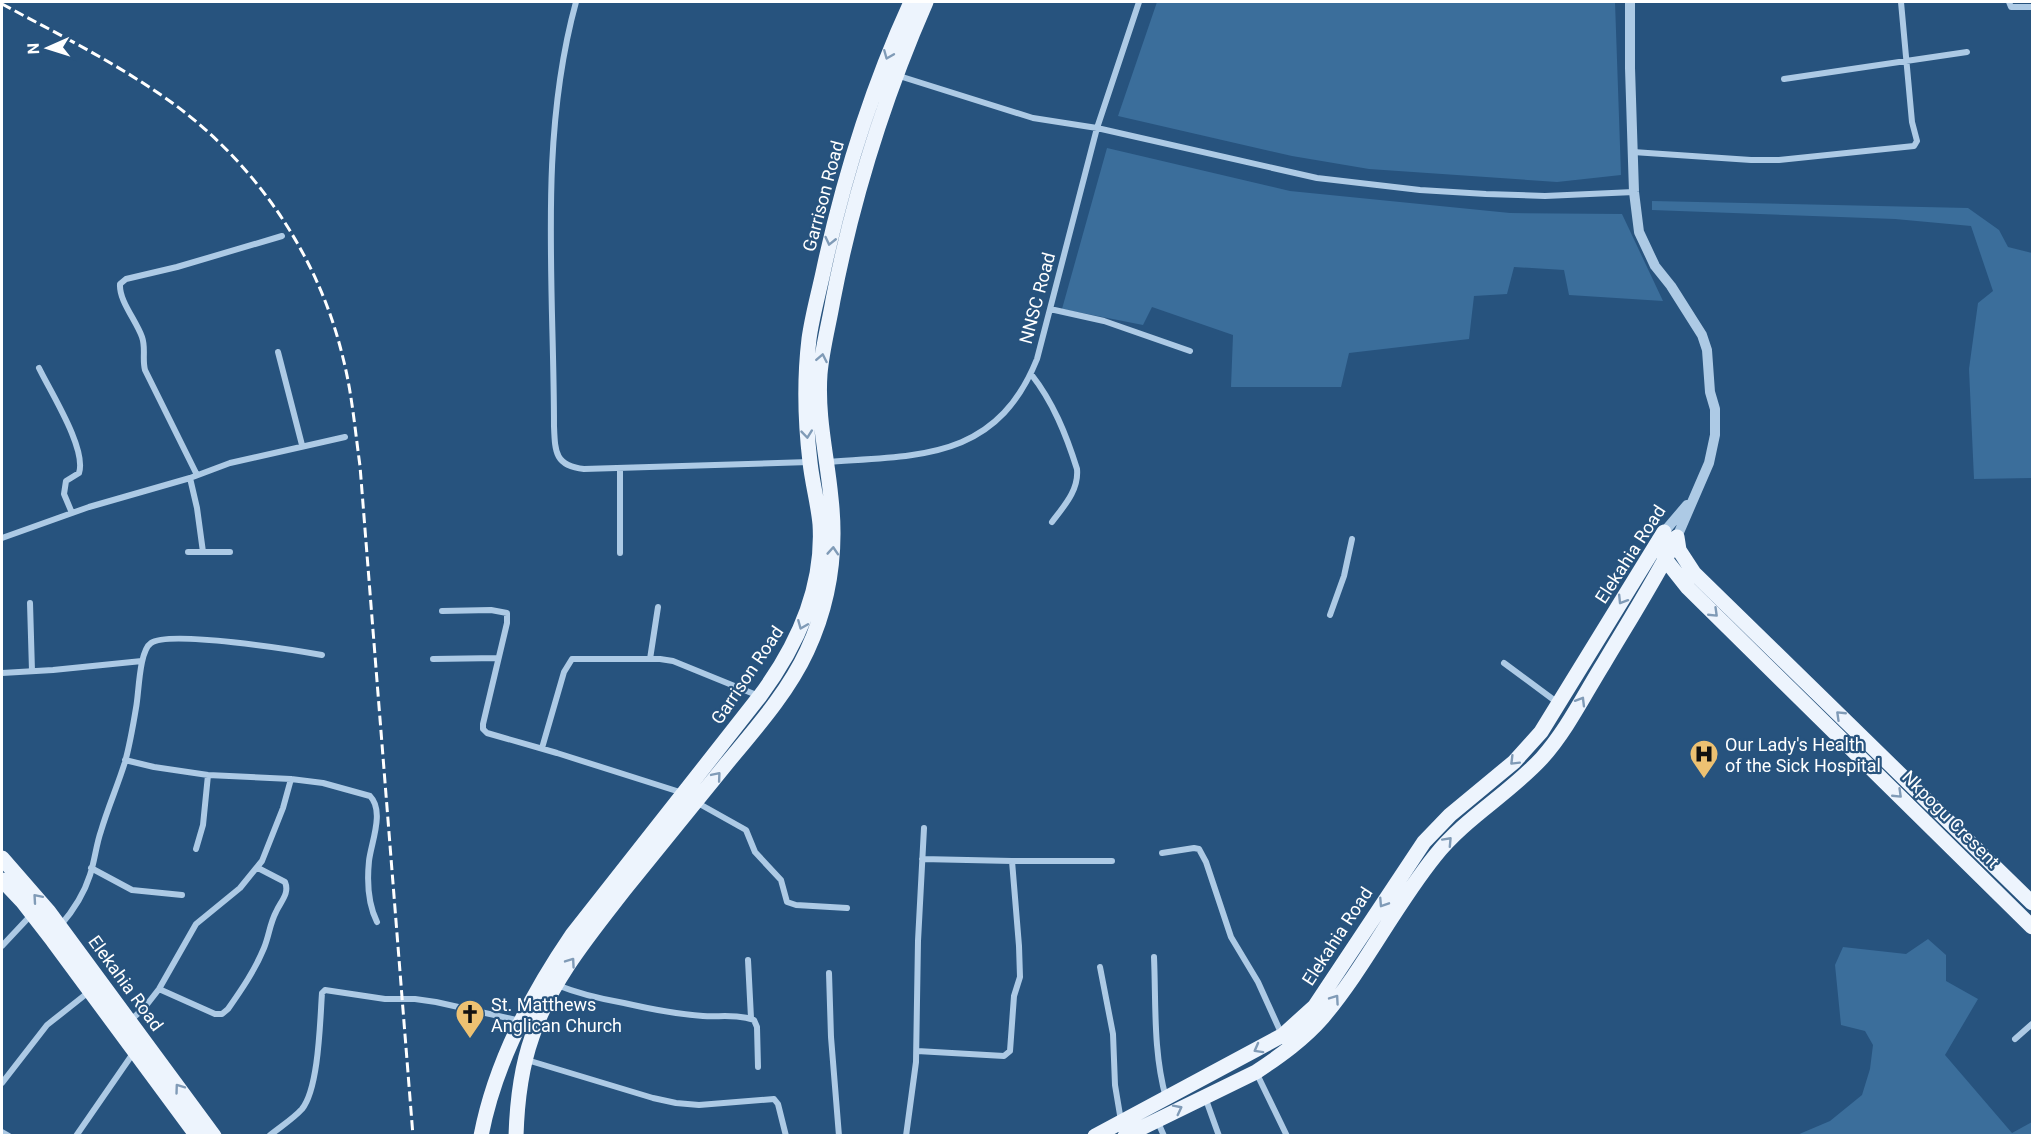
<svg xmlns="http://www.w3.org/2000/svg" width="2034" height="1137" font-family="Roboto,sans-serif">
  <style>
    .green { fill: #3b6e9b }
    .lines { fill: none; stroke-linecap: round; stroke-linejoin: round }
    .minor { stroke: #adcae5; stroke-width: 6 }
    .tertiary { stroke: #adcae5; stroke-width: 10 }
    .primary { stroke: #edf4fd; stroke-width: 15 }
    .rail { stroke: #fff; stroke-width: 3; stroke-dasharray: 10 4.5; stroke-linecap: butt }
    .oneway { stroke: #809bb7 }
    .labels { text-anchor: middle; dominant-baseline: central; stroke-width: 4.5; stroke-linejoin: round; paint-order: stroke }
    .street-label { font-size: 18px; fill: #fff; stroke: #27537e }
    .poi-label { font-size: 18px; fill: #fff; stroke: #27537e; text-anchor: start }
  </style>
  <rect width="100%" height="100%" fill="#27537e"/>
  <!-- green -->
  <path class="green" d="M1157,2H1615L1621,175L1557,182L1369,169L1292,156L1118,116Z
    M1107,148L1290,191L1510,213L1622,214L1663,301L1569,295L1564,270L1514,267L1507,294L1474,296L1469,339L1349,353L1341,387H1231L1233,335L1152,307L1143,325L1062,309Z
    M1652,201L1968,208L1999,230L2008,247L2032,253V478L1974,479L1969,369L1978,303L1993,291L1971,226L1895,219L1652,210Z
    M1928,939L1946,955V981L1978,999L1945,1055L2012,1133L2032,1122V1135H1797L1830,1121L1862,1095L1870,1069L1873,1045L1865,1031L1841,1025L1835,965L1843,947L1906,954Z"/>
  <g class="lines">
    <!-- minor -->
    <path class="minor" d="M576,2C538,140 554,285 554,426C555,452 555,466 584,469L809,462
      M2009,2L2011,7H2032
      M896,75L1033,118L1097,128L1317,178L1420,190L1486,194L1545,196L1634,192
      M1784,79L1967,52
      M1633,152L1751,160H1779L1914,146L1917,141L1912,122L1901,2
      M1050,309L1104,321L1190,351
      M278,352L302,445
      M39,368C50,391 87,449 79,473L66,481L64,494L72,513
      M1031,374C1053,402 1066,434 1077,469C1079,490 1064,506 1052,522
      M826,462C919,455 996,461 1037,359L1097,128L1139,2
      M620,468V553
      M197,475L145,370C142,359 146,348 142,337C136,320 119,301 120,284L126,279L177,267L282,236
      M190,478L197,508L203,552
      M2,538L89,507L190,478L230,463L345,437
      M188,552H230
      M30,603L32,671
      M442,611L491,610L507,613V623L483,724V729L487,733L557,753L683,793
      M1330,615L1344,576L1352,539
      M433,659L498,658
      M650,659L658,607
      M1504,663L1558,703
      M2,673L53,670L142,661
      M542,748L564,672L572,659H660L673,661L759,696
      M125,760L154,767L208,775L291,779L323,783L370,796C385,811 371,843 369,861C367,881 368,904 377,922
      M696,802L746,830L755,852L781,880L787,902L796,905L847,908
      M196,849L203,825L208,775
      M1162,853L1194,848L1199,849L1206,862L1231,937L1258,982L1282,1035
      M922,859L1012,861H1112
      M91,868L132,890L182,895
      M60,926C73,911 84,894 90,875C95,860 96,845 101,831C108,807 118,785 125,762C130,744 133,726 136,708C139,693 139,651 151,643C169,630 295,650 322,655
      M2,946L32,914
      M1154,957C1156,1003 1153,1052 1166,1098
      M748,960L751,1018
      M1100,967L1113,1034L1115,1085L1121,1121
      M829,973L831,1037L839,1136
      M557,985C579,994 601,999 624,1003C650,1009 676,1014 703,1016C720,1017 738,1014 754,1020L757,1027L758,1067
      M159,989L215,1014H222L228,1009C242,989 255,970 264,948C269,936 270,923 276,912C280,902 290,894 285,882L258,868
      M131,1020L145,1007L159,989L196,924L240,888L262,861L283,808L291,779
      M2015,1039L2032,1024
      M917,1051L1004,1056L1010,1051L1014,996L1020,977L1019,946L1012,861
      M527,1060L653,1098L676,1103L699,1105L774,1099L778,1104L786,1136
      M1256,1072L1287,1136
      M2,1083L47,1025L90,991
      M1205,1097L1219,1136
      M1157,1120L1164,1136
      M2,1132L9,1136
      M76,1136L134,1052
      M269,1136C280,1127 293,1119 302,1109C319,1088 320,1020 322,993L325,990L385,999H415L436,1002L521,1021
      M906,1136L916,1062L918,941L924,828"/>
    <!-- tertiary -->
    <path class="tertiary" d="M1630,2V68L1634,192L1639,232L1655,266L1671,286L1702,335L1707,350L1710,392L1715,409V435L1709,463L1677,537
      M1664,532L1687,505"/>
    <!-- primary -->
    <path class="primary" d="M1677,537L1679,550L1694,573L2032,903
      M1663,553L1665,559L1688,588L2032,927
      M2,858L49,912L214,1136
      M2,880L22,901L53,941L197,1136
      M481,1136C495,1063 531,995 572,935L760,696C797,646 824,588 820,524C818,503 812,482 810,462C805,420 804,381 809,339C812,316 819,292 824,268C844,176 872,87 911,2
      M516,1136C517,1103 521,1068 532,1037C550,982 590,934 625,889C659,847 693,805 727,763C756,728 788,692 807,651C830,602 837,551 831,498C827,456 817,417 820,374C822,349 829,324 833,300C853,197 884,98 926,2
      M1095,1136L1283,1035L1315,1006L1424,842L1450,815L1514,762L1541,732L1664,532
      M1125,1136L1256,1072C1280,1056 1304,1039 1323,1017C1365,967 1394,907 1435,856C1465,818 1509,794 1542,758C1567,730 1584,695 1604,663C1629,621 1655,580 1677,537"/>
    <!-- rail -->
    <path class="rail" d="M2,4C56,33 112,61 164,97C252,158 318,253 343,358C352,393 355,430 360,466L413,1136"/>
  </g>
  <!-- one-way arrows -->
  <defs><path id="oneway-chevron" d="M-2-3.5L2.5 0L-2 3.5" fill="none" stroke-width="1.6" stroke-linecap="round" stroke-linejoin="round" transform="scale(1.5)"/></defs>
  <g class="oneway">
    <use href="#oneway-chevron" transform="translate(888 55) rotate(112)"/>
    <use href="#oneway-chevron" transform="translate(830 241) rotate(103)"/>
    <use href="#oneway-chevron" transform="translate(822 358) rotate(-79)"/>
    <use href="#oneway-chevron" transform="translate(807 434) rotate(84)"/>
    <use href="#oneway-chevron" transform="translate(833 551) rotate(-86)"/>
    <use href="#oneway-chevron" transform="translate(1622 600) rotate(122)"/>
    <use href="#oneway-chevron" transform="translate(1714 613) rotate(44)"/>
    <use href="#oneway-chevron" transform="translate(802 625) rotate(112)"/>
    <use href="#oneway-chevron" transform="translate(1581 701) rotate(-59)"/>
    <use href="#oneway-chevron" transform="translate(1840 715) rotate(-136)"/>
    <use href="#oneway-chevron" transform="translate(1514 761) rotate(135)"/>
    <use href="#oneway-chevron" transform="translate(717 776) rotate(-50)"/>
    <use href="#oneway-chevron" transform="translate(1898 794) rotate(44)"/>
    <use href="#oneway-chevron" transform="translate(1448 841) rotate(-47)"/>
    <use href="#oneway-chevron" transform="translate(37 898) rotate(-131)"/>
    <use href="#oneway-chevron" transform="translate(1383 903) rotate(123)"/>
    <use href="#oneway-chevron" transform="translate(571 962) rotate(-55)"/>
    <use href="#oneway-chevron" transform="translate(1335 999) rotate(-55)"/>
    <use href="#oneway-chevron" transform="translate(1258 1049) rotate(151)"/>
    <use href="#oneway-chevron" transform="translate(179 1088) rotate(-126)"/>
    <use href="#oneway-chevron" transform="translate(1178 1109) rotate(-27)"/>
  </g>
  <!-- icons -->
  <defs>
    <g id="hospital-pin" transform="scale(1.5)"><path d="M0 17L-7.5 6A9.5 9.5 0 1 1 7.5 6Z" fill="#edc172" stroke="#27537e"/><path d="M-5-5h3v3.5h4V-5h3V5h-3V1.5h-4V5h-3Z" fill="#111"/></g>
    <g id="church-pin" transform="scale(1.5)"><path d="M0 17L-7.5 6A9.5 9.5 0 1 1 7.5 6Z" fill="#edc172" stroke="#27537e"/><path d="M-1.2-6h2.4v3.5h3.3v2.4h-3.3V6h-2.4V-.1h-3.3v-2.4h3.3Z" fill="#111"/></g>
  </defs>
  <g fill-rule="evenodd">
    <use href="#hospital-pin" x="1704" y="754"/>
    <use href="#church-pin" x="470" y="1014"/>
  </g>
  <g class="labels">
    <!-- street labels -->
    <g class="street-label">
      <text transform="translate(823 196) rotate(-75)">Garrison Road</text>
      <text transform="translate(1037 298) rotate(-75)">NNSC Road</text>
      <text transform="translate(1630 554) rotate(-57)">Elekahia Road</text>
      <text transform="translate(747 675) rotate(-56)">Garrison Road</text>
      <text transform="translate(1951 819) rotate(45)">Nkpogu Cresent</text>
      <text transform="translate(1337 936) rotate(-57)">Elekahia Road</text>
      <text transform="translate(126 983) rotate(54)">Elekahia Road</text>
    </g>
    <!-- poi labels -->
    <g class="poi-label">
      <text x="1725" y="744">Our Lady's Health<tspan x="1725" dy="21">of the Sick Hospital</tspan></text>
      <text x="491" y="1004">St. Matthews<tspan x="491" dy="21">Anglican Church</tspan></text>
    </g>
  </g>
  <!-- border -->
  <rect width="2034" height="1137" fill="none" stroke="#ffffff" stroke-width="6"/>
  <!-- north arrow -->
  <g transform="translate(48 48) rotate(267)" stroke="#27537e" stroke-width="4.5" paint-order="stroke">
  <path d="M0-4.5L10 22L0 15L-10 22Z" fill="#ffffff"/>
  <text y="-9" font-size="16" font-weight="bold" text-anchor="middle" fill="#ffffff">N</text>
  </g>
</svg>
